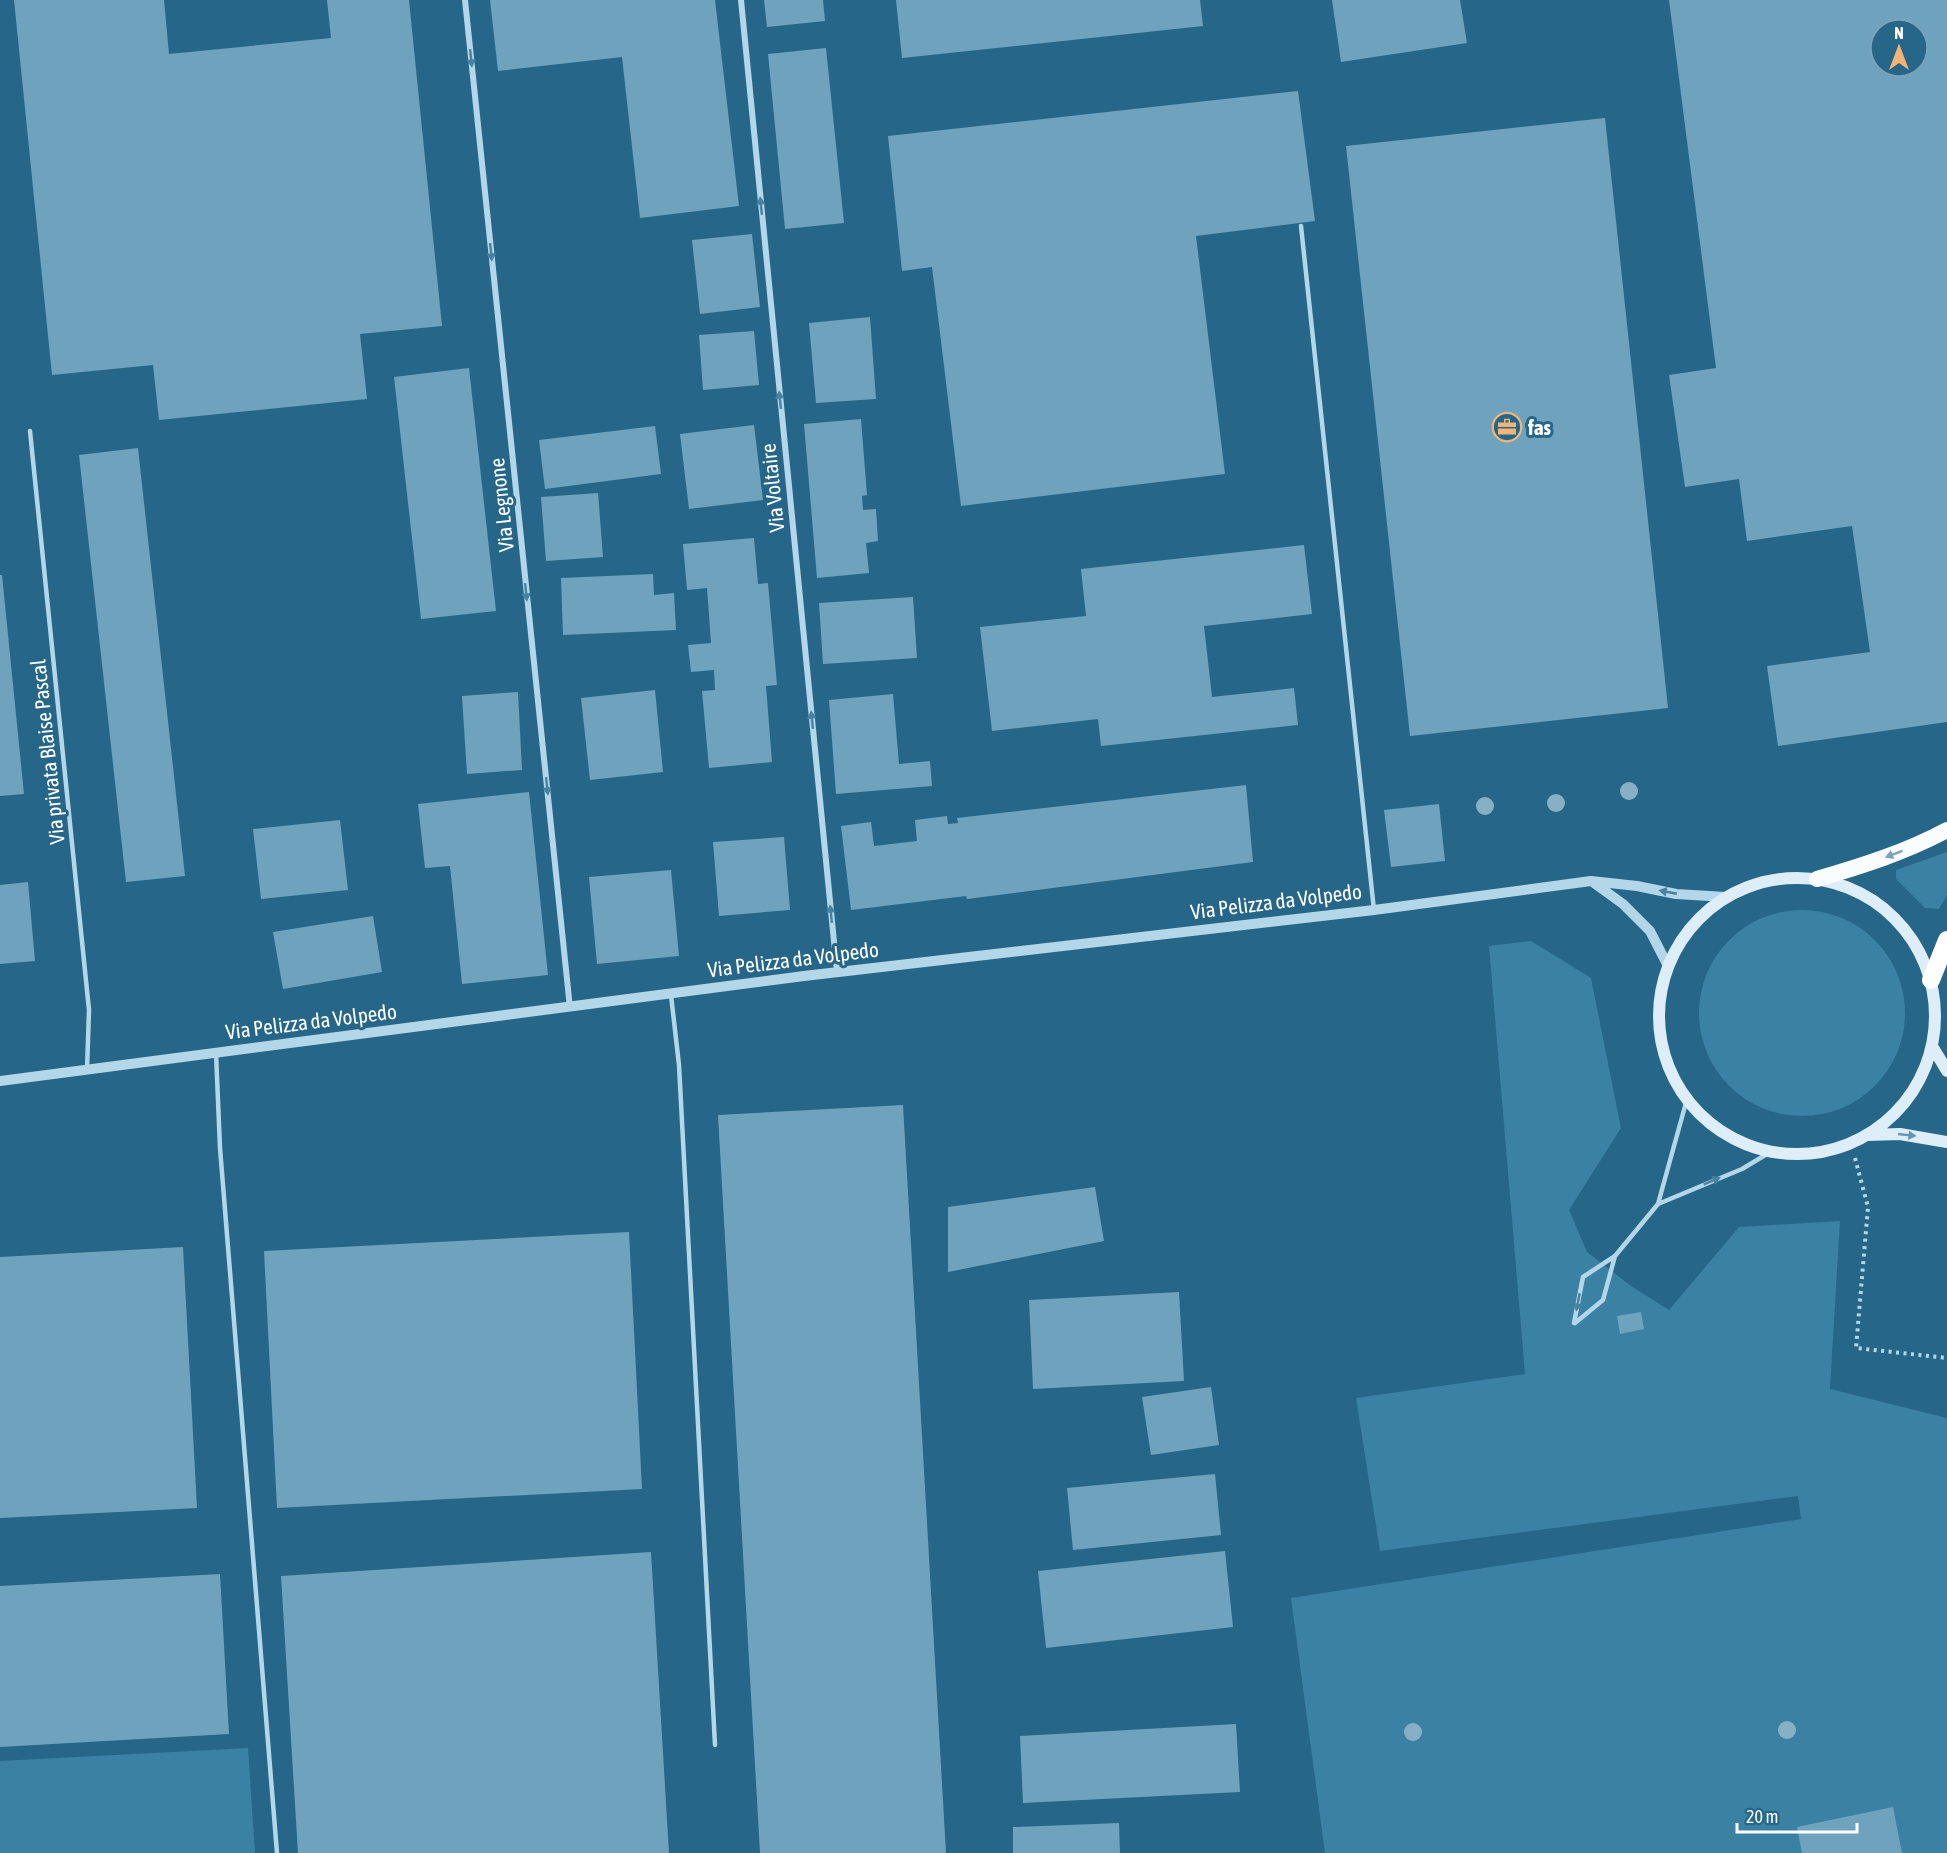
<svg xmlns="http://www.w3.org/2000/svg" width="1947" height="1853" font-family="'Asap Condensed',sans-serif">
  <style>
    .green { fill: #3b81a4 }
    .building { fill: #6fa3bd; fill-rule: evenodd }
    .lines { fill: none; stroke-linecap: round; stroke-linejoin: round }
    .path { stroke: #b3d7e9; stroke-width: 4; stroke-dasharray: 3 4.5; stroke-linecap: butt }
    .service { stroke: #b3d7e9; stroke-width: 4.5 }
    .minor { stroke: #b3d7e9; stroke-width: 6 }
    .tertiary { stroke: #b3d7e9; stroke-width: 10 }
    .secondary { stroke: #ddeef8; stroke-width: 12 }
    .trunk { stroke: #fafdfe; stroke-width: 16 }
    .motorway { stroke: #fff; stroke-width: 18 }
    .tree { fill: #87b0c5 }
    .oneway { fill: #4982a0 }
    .oneway2 { fill: #7ba2b7 }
    .oneway3 { fill: #6696af }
    .labels { text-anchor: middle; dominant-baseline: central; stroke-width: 6; stroke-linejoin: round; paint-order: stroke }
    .poi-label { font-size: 21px; font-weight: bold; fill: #fff; stroke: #266688; text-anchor: start }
    .street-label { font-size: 21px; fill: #fff; stroke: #266688 }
  </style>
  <rect width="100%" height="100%" fill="#266688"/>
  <!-- green -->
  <path class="green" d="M1947,852V895L1939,909L1925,908L1896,879V870Z
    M1699 1013a103 103 0 1 1 206 0a103 103 0 1 1-206 0Z
    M1531,941L1591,978L1621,1128L1569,1210L1587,1252L1631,1286L1669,1310L1739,1227L1840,1221L1830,1389L1947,1418V1853H1325L1291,1598L1801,1519L1798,1496L1380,1551L1356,1398L1525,1374L1489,946Z
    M248,1748L255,1853H0V1761Z"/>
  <!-- building -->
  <path class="building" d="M14,0H164L169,54L331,38L327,0H409L442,326L360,334L367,399L159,420L153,365L52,375Z
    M490,0H715L739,206L640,218L622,57L498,71Z
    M764,0H823L825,21L767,27Z
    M896,0H1200L1203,26L902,58Z
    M1332,0H1460L1467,43L1341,62Z
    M1669,0H1947V722L1778,746L1767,666L1870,652L1852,526L1747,541L1739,479L1685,487L1669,375L1716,368ZM1881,30H1917V66H1881Z
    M826,48L844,223L785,229L768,54Z
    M1298,91L1315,221L1196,236L1225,474L961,506L932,267L902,271L888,136Z
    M1605,118L1668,708L1410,736L1346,146Z
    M752,234L760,307L700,314L692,240Z
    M870,317L876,399L816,403L809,323Z
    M754,331L759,385L703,390L699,335Z
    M469,368L496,611L421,619L394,377Z
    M861,419L867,495L862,496L863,510L876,509L878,541L866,543L869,573L817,578L804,424Z
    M754,425L763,500L689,509L680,434Z
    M655,426L661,474L545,489L539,440Z
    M138,448L185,876L126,882L79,455Z
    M598,493L603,557L546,561L541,497Z
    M754,538L758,584L768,583L777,685L766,686L772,762L709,768L702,691L715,690L714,670L691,672L688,645L711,643L707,588L687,590L683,544Z
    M1304,545L1312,614L1204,626L1212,697L1294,688L1298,725L1101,746L1098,719L992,731L980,627L1086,616L1081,569Z
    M653,574L654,595L674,593L676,630L563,635L561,578Z
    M0,575H2L24,794L0,796Z
    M913,597L917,658L823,664L819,603Z
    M655,690L663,772L590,780L581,698Z
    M518,692L522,770L467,774L462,696Z
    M893,694L899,764L930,761L932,786L836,794L829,700Z
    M1246,785L1253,862L967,899L966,896L851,910L841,826L871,822L874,846L917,841L915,820L947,816L948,824L958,823L957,818Z
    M529,792L548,975L462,984L450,866L425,868L418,804Z
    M1439,804L1445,861L1391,867L1384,810Z
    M340,820L348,890L261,899L253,829Z
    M784,837L790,910L719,916L713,842Z
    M671,870L679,956L597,964L589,877Z
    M28,882L35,961L0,964V885Z
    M373,916L382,972L283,989L273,932Z
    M903,1105L946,1853H760L718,1115Z
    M1095,1187L1104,1241L948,1272V1207Z
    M629,1232L642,1489L277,1508L264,1251Z
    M183,1247L197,1508L0,1518V1257Z
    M1179,1292L1184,1381L1033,1389L1029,1300Z
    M1641,1312L1644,1329L1620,1334L1617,1316Z
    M1211,1387L1219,1445L1151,1455L1142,1397Z
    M1215,1474L1221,1535L1073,1550L1067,1488Z
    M1225,1551L1233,1627L1046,1648L1038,1571Z
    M651,1552L669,1853H298L281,1576Z
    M220,1574L229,1734L0,1747V1586Z
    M1236,1724L1240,1792L1023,1803L1020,1736Z
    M1893,1807L1902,1853H1802L1797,1827Z
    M1119,1823L1120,1853H1013V1827Z"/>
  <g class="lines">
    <!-- path -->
    <path class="path" d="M1855,1158L1868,1207L1856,1348L1947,1358"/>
    <!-- service -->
    <path class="service" d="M1301,226L1374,910
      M30,431L89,1010L87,1070
      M671,995L679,1065L715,1745
      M216,1053L220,1148L277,1853
      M1658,1204L1742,1169L1772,1151
      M1574,1323L1583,1277L1615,1256L1658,1204L1687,1099
      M1575,1323L1603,1300L1615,1256"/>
    <!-- minor -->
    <path class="minor" d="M465,0L570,1008
      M741,0L837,972"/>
    <!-- tertiary -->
    <path class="tertiary" d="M1594,883L1623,904L1650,931L1668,966
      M0,1081L804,976L1374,910L1591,881L1637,886L1676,894L1726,897"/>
    <!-- secondary -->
    <path class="secondary" d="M1659 1016a138 138 0 1 1 276 0a138 138 0 1 1-276 0Z
      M1932,1046L1947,1071
      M1867,1135L1900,1134L1947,1142"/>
    <!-- trunk -->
    <path class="trunk" d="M1817,879C1862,866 1906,852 1947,830"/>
    <!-- motorway -->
    <path class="motorway" d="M1931,980L1947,940"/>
  </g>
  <!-- trees -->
  <g class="tree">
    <circle cx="1629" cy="791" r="9"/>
    <circle cx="1556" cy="803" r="9"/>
    <circle cx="1485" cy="806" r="9"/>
    <circle cx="1787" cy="1730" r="9"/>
    <circle cx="1413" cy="1732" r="9"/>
  </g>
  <!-- one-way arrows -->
  <defs><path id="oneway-solid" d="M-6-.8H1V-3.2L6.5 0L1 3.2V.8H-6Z" transform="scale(1.5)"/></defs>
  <g class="oneway">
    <use href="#oneway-solid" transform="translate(471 58) rotate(84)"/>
    <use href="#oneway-solid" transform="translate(761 206) rotate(-96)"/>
    <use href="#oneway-solid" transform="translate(491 252) rotate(84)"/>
    <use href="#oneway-solid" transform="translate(780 400) rotate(-96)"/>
    <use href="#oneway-solid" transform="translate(526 592) rotate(84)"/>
    <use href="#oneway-solid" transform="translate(812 720) rotate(-96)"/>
    <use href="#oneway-solid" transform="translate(547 786) rotate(84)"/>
    <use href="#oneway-solid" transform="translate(1668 892) rotate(-169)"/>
    <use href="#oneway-solid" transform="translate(831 914) rotate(-96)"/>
    <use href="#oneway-solid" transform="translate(1712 1181) rotate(-23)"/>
    <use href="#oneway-solid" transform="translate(1578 1302) rotate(101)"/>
  </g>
  <use class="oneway2" href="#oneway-solid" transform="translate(1894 854) rotate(159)"/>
  <use class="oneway3" href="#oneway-solid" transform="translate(1907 1135) rotate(6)"/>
  <!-- icons -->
  <defs>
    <g id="office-ring" transform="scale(1.5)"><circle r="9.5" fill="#266688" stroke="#f2b478" stroke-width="1.5"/><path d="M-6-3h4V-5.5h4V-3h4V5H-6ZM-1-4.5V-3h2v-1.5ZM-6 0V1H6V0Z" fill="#f2b478"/></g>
  </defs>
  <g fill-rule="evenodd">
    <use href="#office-ring" x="1507" y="427"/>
  </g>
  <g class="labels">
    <!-- poi labels -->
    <g class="poi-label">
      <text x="1528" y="427">fas</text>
    </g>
    <!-- street labels -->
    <g class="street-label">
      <text transform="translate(772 488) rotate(-96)">Via Voltaire</text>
      <text transform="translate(501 505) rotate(-96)">Via Legnone</text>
      <text transform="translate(47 752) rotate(-96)">Via privata Blaise Pascal</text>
      <text transform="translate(1276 901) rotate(-7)">Via Pelizza da Volpedo</text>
      <text transform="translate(793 959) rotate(-7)">Via Pelizza da Volpedo</text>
      <text transform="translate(311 1021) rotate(-7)">Via Pelizza da Volpedo</text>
    </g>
  </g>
  <!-- north arrow -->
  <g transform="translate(1899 48)"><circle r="28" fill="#266688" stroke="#7da3b8" stroke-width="1.5"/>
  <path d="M0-4.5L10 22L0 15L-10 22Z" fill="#f2b478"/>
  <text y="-9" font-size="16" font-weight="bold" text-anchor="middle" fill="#ffffff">N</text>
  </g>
  <!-- scale -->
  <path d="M1737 1823v9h120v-9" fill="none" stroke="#ffffff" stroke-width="3"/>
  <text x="1746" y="1823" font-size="18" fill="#ffffff" stroke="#266688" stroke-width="4.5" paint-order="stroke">20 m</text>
</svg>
